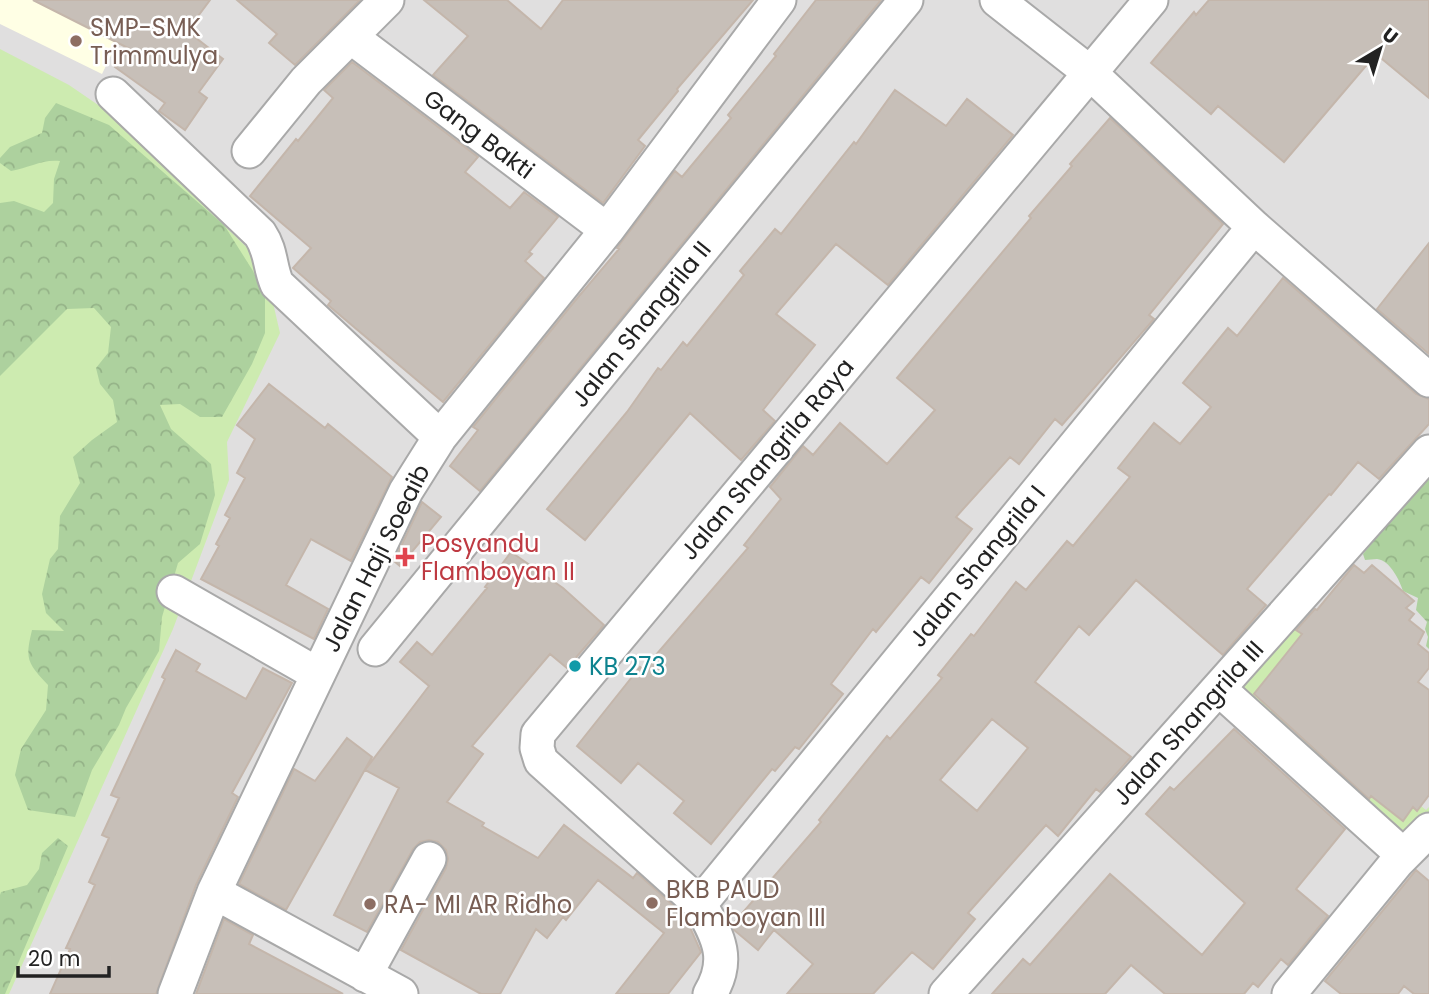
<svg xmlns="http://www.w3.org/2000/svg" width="1429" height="994" font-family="Poppins,sans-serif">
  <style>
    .residential { fill: #e0dfdf }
    .education { fill: #ffffe5 }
    .grass { fill: #cdebb0 }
    .forest { fill: url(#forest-crowns) }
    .building { fill: #c7bfb8; stroke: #c4b6ab; stroke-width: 2; fill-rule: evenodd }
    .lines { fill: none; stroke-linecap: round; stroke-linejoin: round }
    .minor-casing { stroke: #a9a9a9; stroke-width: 37 }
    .minor { stroke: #fff; stroke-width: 33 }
    .education-dot { fill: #8d6e63; stroke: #fff; stroke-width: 2.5 }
    .health-dot { fill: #e0444e; stroke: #fff; stroke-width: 2.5 }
    .culture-dot { fill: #0f9aa8; stroke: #fff; stroke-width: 2.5 }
    .labels { text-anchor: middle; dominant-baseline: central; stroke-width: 5; stroke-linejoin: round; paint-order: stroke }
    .education-label { font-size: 24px; fill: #785e54; stroke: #fff; text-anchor: start }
    .street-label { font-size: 24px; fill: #222; stroke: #fff }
    .health-label { font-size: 24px; fill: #be3a42; stroke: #fff; text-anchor: start }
    .culture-label { font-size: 24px; fill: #0d838f; stroke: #fff; text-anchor: start }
  </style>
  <defs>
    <pattern id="forest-crowns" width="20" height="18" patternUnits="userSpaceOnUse" patternTransform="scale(1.75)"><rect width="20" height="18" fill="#add19e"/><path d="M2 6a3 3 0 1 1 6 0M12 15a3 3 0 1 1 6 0" fill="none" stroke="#95b388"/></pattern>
  </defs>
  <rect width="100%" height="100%" fill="#f2efe9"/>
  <!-- residential -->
  <path class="residential" d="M0,0H1429V994H0Z"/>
  <!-- education -->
  <path class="education" d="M0,0H138L102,74L0,24Z"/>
  <!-- grass -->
  <path class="grass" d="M0,49L69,85L104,109L264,264L280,333L227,442L229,480L173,629L9,994H0Z
    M1290,625L1309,641L1286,654L1254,694L1293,725L1290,729L1402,821L1413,807L1417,810L1421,806L1426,810L1429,807V821L1412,833H1400L1236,691Z"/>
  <!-- forest -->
  <path class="forest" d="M56,103L109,125L224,225L253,271L265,297V333L252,364L222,417H200L180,404L160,405L171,429L211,464L215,495L200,544L178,563L162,617L159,651L126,708L119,725L92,770L75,817L28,810L15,775L21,749L46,710L48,685C27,663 25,659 32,630L64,631L46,613L42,594L50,559L58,549L60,516L80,483L73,457L92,440L117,422L113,400L100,384L96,368L108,353L111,327L94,308L67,309L0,376V203L14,201L44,212L53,203L54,179L60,161C42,159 29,168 11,171L0,163V158L10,147L42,133L45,118Z
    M1429,473V649L1426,646L1428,637L1425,629L1427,622L1416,610L1418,598L1403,591C1400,581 1390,560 1377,559C1373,559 1369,560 1365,560L1363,554Z
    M58,838L68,846L8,987L5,994H0V895L1,892L27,885L39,869L42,853Z"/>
  <!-- building -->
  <path class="building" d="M33,0H210L187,31L223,59L199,92L207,98L185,130L159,111L165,103L115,67L128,48Z
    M237,0H360L295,65L269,43L277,34Z
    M424,0H507L541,29L563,0H753L677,89L678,91L638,140L645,146L603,203L433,75L468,36Z
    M816,0H881L480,491L450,466L478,430L473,427L574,302L619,249L617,248L675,171L682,177L731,118L728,115L776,56L774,54Z
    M1209,0H1429V98L1376,54L1284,162L1218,106L1211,114L1151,63L1194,12L1196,15Z
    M352,62L478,157L465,172L510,208L524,192L558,217L529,252L532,254L525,261L544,278L443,402L328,305L331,301L293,268L311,248L250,196L296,139L298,141L333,98L324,90Z
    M895,90L946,126L967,99L1013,135L888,285L836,244L776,314L815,345L763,410L775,421L741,460L690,413L585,540L547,509L627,412L658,368L661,370L683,342L687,346L744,275L740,271L775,229L781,234L854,142L856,144Z
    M1110,118L1223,224L1149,315L1154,319L1062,425L1055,419L1019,464L1010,457L956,517L972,529L929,583L921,577L876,632L873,629L831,684L843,694L799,749L795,747L775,771L772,769L711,844L674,813L684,801L638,763L621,783L577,746L640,667L643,670L748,548L744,545L781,499L770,487L803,446L813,455L840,423L887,464L935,410L897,378L1031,218L1029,216L1072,166L1070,164Z
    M1429,243V354L1377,309Z
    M1283,278L1416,394L1429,399V424L1379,479L1358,462L1331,495L1329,494L1247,589L1266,605L1223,655L1136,580L1089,635L1079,626L1035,682L1131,757L1100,792L1096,789L1058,836L1046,825L968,913L975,919L933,969L912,952L873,994H787L813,964L774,930L758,950L734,930L732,925L821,822L819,820L887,736L890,739L942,678L938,675L971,634L974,636L1016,582L1026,590L1067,541L1073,546L1130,477L1118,468L1154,423L1180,444L1211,407L1183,383L1228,328L1237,336ZM992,719L1028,748L977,811L940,780Z
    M269,384L325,428L328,424L392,477L351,561L311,539L286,585L328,609L314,639L201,579L219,546L216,544L230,518L225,515L245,478L237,473L255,439L237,425Z
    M422,502L441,517L400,566L394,561Z
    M511,552L563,588L604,625L567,668L550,654L472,746L483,754L447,802L484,823L482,826L538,858L564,825L633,878L637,873L685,916L701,952L668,994H616L664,933L598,880L566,920L563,917L547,938L536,929L500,994H481L401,950L446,868L448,859L446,850L438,842L429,840L420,842L413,849L367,932L334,915L399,788L365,770L429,686L400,662L417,642L432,655L487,588L485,587Z
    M1354,565L1364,573L1372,565L1414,601L1406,608L1414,614L1409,620L1424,632L1418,644L1429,653V668L1418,682L1429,690V795L1417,811L1413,807L1403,821L1371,796L1369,799L1254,694L1302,634L1296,630L1315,609L1317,610Z
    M176,650L200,664L196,671L246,699L263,668L292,683L232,793L238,797L196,885L156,994H50L70,949L66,948L95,885L89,882L109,838L102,835L119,798L111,795L165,679L162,677Z
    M1234,729L1345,829L1296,889L1328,916L1288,965L1281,959L1258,987L1253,983L1244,994H1165L1131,965L1105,994H992L1023,959L1030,965L1110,874L1202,955L1245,903L1146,814L1170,787L1174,790Z
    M347,738L372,757L286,910L239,884L294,769L315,781Z
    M1416,870L1429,881V994H1414L1404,986L1398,994H1341L1325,981Z
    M224,919L253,935L249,944L343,994H196Z"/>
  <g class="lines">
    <!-- minor casing -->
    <g class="minor-casing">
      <path id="minor" d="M997,0L1089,72L1254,227L1429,380
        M351,37L607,230
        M113,94L260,234C272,252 269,266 277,284L440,437
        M249,151L306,81L387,0
        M174,592L317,674
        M375,649L906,0
        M1219,689L1403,855
        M214,892L401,994
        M700,904L1254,227
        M365,975L429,859
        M175,994L214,892L406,491L440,437L607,230L779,0
        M710,994C731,959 718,937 700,904L541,761L537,748L538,734L1151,0
        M946,994L1429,452
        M1289,994L1397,862L1429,830"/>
    </g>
    <!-- minor -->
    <use href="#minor" class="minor"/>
  </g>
  <!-- markers -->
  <g class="education-dot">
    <circle cx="76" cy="41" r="7"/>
    <circle cx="652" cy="903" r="7"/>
    <circle cx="370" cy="904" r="7"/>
  </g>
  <path class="health-dot" d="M401.5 546.5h7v7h7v7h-7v7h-7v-7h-7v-7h7z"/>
  <circle class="culture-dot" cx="575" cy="666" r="7"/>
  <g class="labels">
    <!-- education labels -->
    <g class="education-label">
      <text x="90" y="27">SMP-SMK<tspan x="90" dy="28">Trimmulya</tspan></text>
      <text x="666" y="889">BKB PAUD<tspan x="666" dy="28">Flamboyan III</tspan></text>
      <text x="384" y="904">RA- MI AR Ridho</text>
    </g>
    <!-- street labels -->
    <g class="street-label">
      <text transform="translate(479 134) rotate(37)">Gang Bakti</text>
      <text transform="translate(641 324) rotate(-51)">Jalan Shangrila II</text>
      <text transform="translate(767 459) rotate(-50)">Jalan Shangrila Raya</text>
      <text transform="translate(376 558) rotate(-63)">Jalan Haji Soeaib</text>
      <text transform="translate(977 566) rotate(-51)">Jalan Shangrila I</text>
      <text transform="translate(1188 723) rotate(-48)">Jalan Shangrila III</text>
    </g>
    <!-- health labels -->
    <g class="health-label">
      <text x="421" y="543">Posyandu<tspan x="421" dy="28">Flamboyan II</tspan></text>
    </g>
    <!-- culture labels -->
    <g class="culture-label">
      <text x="589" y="666">KB 273</text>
    </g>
  </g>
  <!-- north arrow -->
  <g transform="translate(1380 49) rotate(38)" stroke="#ffffff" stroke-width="5" paint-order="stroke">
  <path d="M0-5L12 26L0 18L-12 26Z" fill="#222222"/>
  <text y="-10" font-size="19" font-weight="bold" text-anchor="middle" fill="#222222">U</text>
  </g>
  <!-- scale -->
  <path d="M18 966v10h91v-10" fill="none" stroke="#222222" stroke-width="3.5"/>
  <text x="28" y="966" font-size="21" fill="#222222" stroke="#ffffff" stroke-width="5" paint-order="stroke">20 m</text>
</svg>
